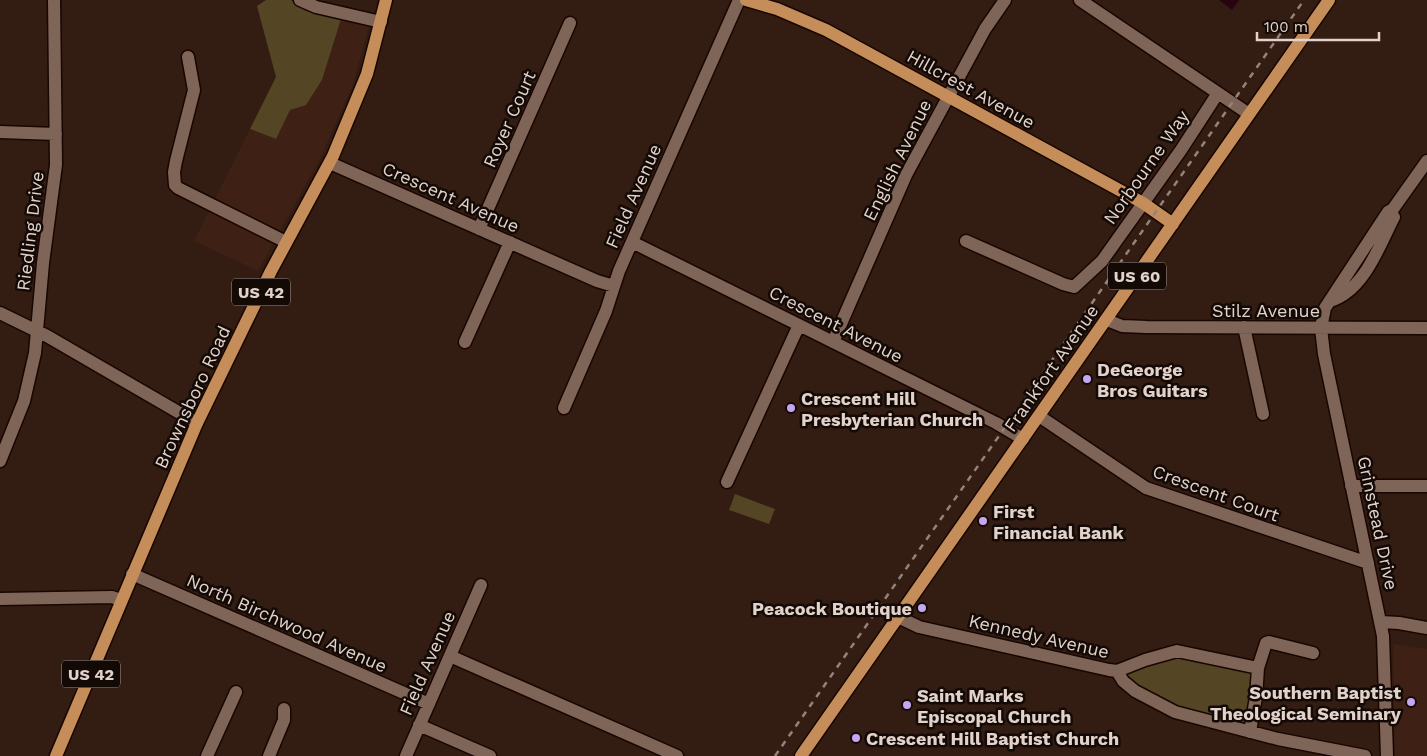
<svg xmlns="http://www.w3.org/2000/svg" width="1427" height="756" font-family="'Work Sans',sans-serif">
  <style>
    .built { fill: #3e2114 }
    .green { fill: #544525 }
    .water { fill: #27040f }
    .lines { fill: none; stroke-linecap: round; stroke-linejoin: round }
    .minor-casing { stroke: #1a0601; stroke-width: 15 }
    .major-casing { stroke: #1a0601; stroke-width: 15 }
    .minor { stroke: #7f6458; stroke-width: 12 }
    .major { stroke: #c58d59; stroke-width: 12 }
    .rail { stroke: #95827a; stroke-width: 2.5; stroke-dasharray: 6 6; stroke-linecap: butt }
    .poi-dot { fill: #c6a6f0; stroke: #130a06; stroke-width: 2 }
    .labels { text-anchor: middle; dominant-baseline: central; stroke-width: 5; stroke-linejoin: round; paint-order: stroke }
    .shield { fill: #130a06; stroke: #a49690; stroke-width: 1 }
    .shield-label { font-size: 16px; font-weight: bold; fill: #e2d2cb }
    .street-label { font-size: 18px; fill: #e2d2cb; stroke: #130a06 }
    .poi-label { font-size: 18px; font-weight: bold; fill: #e2d2cb; stroke: #130a06; text-anchor: start }
  </style>
  <rect width="100%" height="100%" fill="#331c12"/>
  <!-- built -->
  <path class="built" d="M342,16L370,23L353,84L321,157L258,271L194,241L250,129L276,139L290,109L306,104L322,80Z
    M1393,644L1427,649V756H1395Z"/>
  <!-- green -->
  <path class="green" d="M266,0H291L306,11L342,16L322,80L306,105L290,110L276,139L250,129L276,77L257,6Z
    M735,494L775,509L769,524L729,510Z
    M1183,652L1258,668L1250,732L1175,712L1119,674Z"/>
  <!-- water -->
  <path class="water" d="M1219,0H1239L1232,10Z"/>
  <g class="lines">
    <!-- minor casing -->
    <g class="minor-casing">
      <path id="minor" d="M300,0L316,7L381,22
        M1080,0L1249,114
        M188,57L194,90L176,161L174,172L175,185L178,188L286,242
        M0,132L56,134
        M330,163L597,281L614,286
        M479,229L570,23
        M966,241L1063,284L1074,287L1102,261L1181,150L1218,93
        M632,242L996,423L1023,439
        M1330,301C1364,291 1379,246 1394,217
        M0,313L47,336L197,423
        M1107,320L1122,326L1146,327L1427,328
        M1244,327L1263,414
        M465,342L510,242
        M833,342L906,175L985,29L1005,0
        M564,408L606,311L619,271L739,0
        M1039,416L1146,488L1368,563
        M0,461L24,401L35,353L43,263L56,165L54,0
        M727,482L799,325
        M1351,486H1427
        M132,574L429,704
        M0,599L112,597L121,600
        M898,617L919,627L1109,670L1117,671L1145,660L1177,651L1258,668
        M1381,622L1399,623L1427,628
        M450,656L677,756
        M1117,671L1123,681L1135,691L1175,712L1278,739L1365,756
        M419,725L490,756
        M1250,732L1256,697L1258,668L1266,643L1269,642L1313,653
        M207,756L236,692
        M269,756L284,720V709
        M406,756L481,585
        M1387,756L1383,636L1324,354L1321,328L1325,308L1388,212L1393,209L1427,161"/>
    </g>
    <!-- major casing -->
    <g class="major-casing">
      <path id="major" d="M746,0L777,9L826,30L1143,203L1173,224
        M56,756L197,423L271,271L333,156L367,74L386,0
        M801,756L1329,0"/>
    </g>
    <!-- minor -->
    <use href="#minor" class="minor"/>
    <!-- major -->
    <use href="#major" class="major"/>
    <!-- rail -->
    <path class="rail" d="M775,756L1304,0"/>
  </g>
  <!-- markers -->
  <g class="poi-dot">
    <circle cx="1087" cy="379" r="5"/>
    <circle cx="791" cy="408" r="5"/>
    <circle cx="983" cy="521" r="5"/>
    <circle cx="922" cy="608" r="5"/>
    <circle cx="1411" cy="702" r="5"/>
    <circle cx="907" cy="705" r="5"/>
    <circle cx="856" cy="738" r="5"/>
  </g>
  <g class="labels">
    <!-- shield labels -->
    <g class="shield">
      <rect x="1108" y="262.5" width="58" height="27" rx="4"/>
      <rect x="232" y="278.5" width="58" height="27" rx="4"/>
      <rect x="62" y="660.5" width="58" height="27" rx="4"/>
    </g>
    <g class="shield-label">
      <text x="1137" y="276">US 60</text>
      <text x="261" y="292">US 42</text>
      <text x="91" y="674">US 42</text>
    </g>
    <!-- street labels -->
    <g class="street-label">
      <text transform="translate(971 89) rotate(29)">Hillcrest Avenue</text>
      <text transform="translate(509 119) rotate(-66)">Royer Court</text>
      <text transform="translate(897 160) rotate(-64)">English Avenue</text>
      <text transform="translate(1146 167) rotate(-55)">Norbourne Way</text>
      <text transform="translate(633 196) rotate(-66)">Field Avenue</text>
      <text transform="translate(451 197) rotate(24)">Crescent Avenue</text>
      <text transform="translate(30 231) rotate(-83)">Riedling Drive</text>
      <text x="1266" y="310">Stilz Avenue</text>
      <text transform="translate(836 324) rotate(27)">Crescent Avenue</text>
      <text transform="translate(1051 368) rotate(-55)">Frankfort Avenue</text>
      <text transform="translate(192 397) rotate(-65)">Brownsboro Road</text>
      <text transform="translate(1216 493) rotate(20)">Crescent Court</text>
      <text transform="translate(1378 523) rotate(78)">Grinstead Drive</text>
      <text transform="translate(287 623) rotate(24)">North Birchwood Avenue</text>
      <text transform="translate(1039 636) rotate(13)">Kennedy Avenue</text>
      <text transform="translate(427 663) rotate(-66)">Field Avenue</text>
    </g>
    <!-- poi labels -->
    <g class="poi-label">
      <text x="1097" y="369">DeGeorge<tspan x="1097" dy="21">Bros Guitars</tspan></text>
      <text x="801" y="398">Crescent Hill<tspan x="801" dy="21">Presbyterian Church</tspan></text>
      <text x="993" y="511">First<tspan x="993" dy="21">Financial Bank</tspan></text>
      <text x="912" y="608" text-anchor="end">Peacock Boutique</text>
      <text x="1401" y="692" text-anchor="end">Southern Baptist<tspan x="1401" dy="21">Theological Seminary</tspan></text>
      <text x="917" y="695">Saint Marks<tspan x="917" dy="21">Episcopal Church</tspan></text>
      <text x="866" y="738">Crescent Hill Baptist Church</text>
    </g>
  </g>
  <!-- scale -->
  <path d="M1257 32v8h122v-8" fill="none" stroke="#e2d2cb" stroke-width="2.5"/>
  <text x="1264" y="32" font-size="15" fill="#e2d2cb" stroke="#130a06" stroke-width="4" paint-order="stroke">100 m</text>
</svg>
